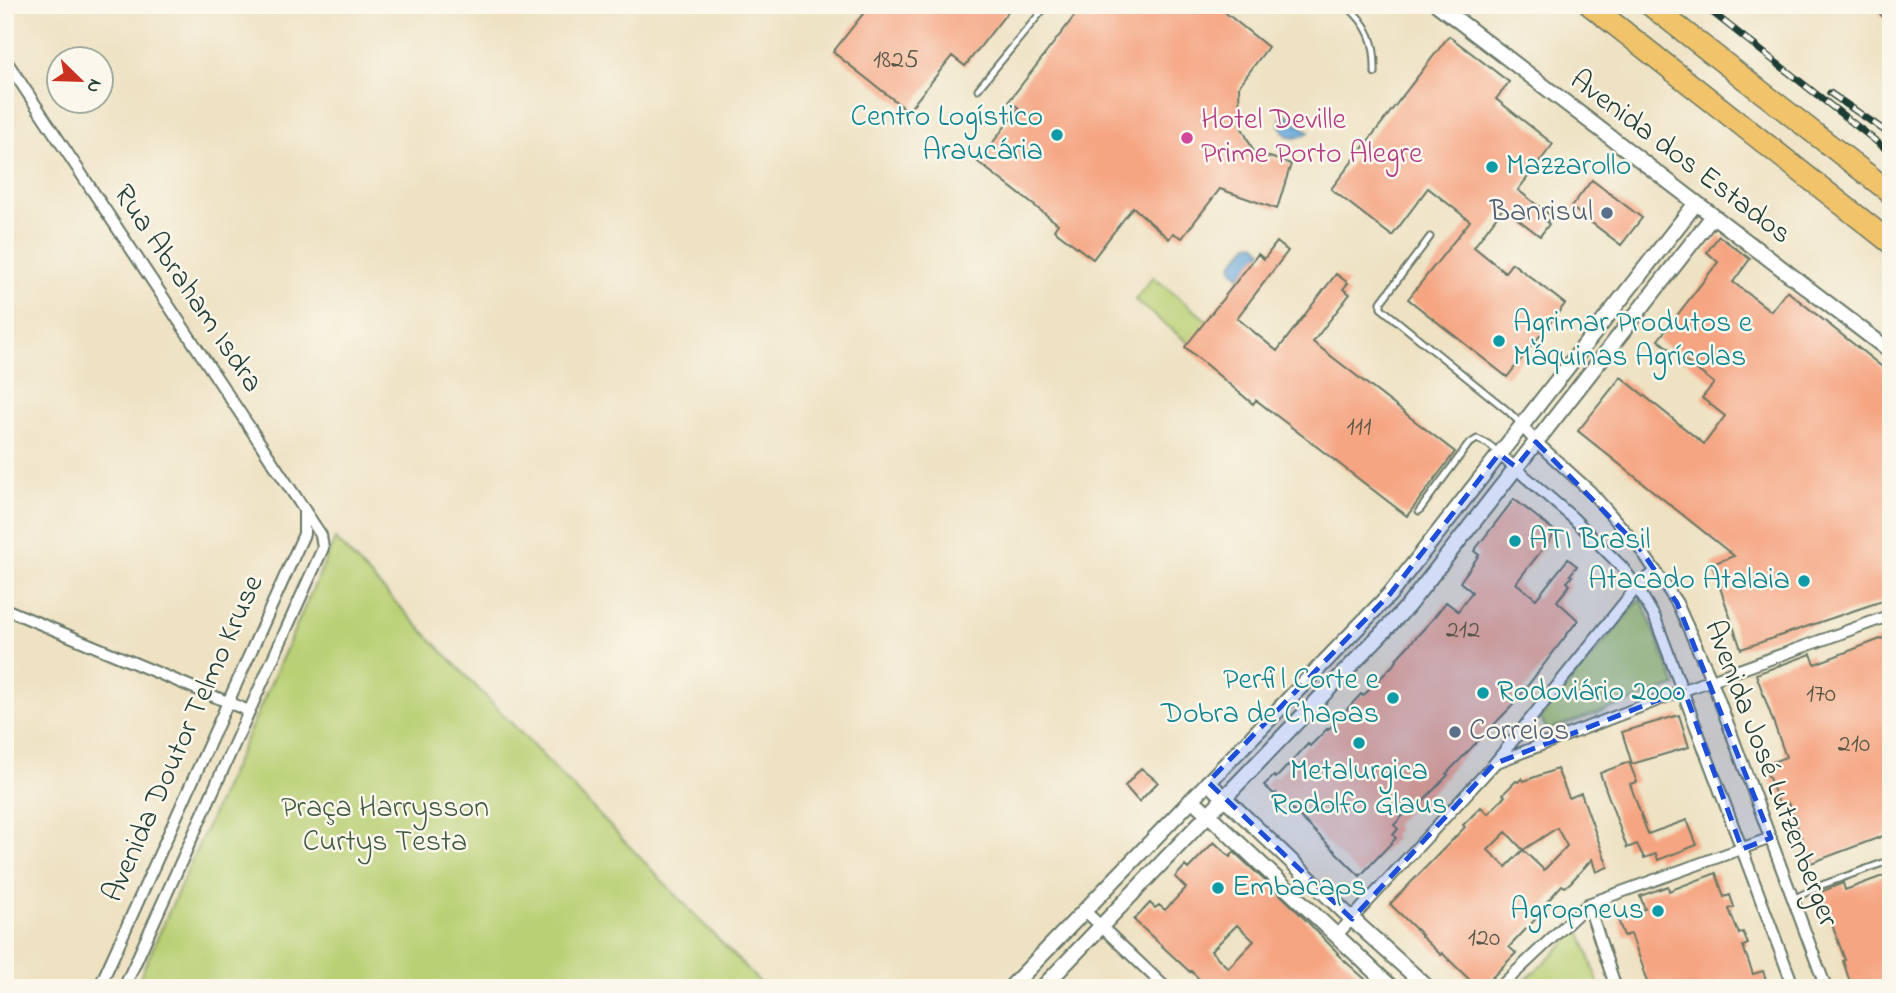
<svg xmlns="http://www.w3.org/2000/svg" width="1896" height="993" font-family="'Indie Flower',sans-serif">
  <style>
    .green { fill: #b9d074; stroke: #6c8654; stroke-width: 2 }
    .water { fill: #65a5d8; stroke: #427186; stroke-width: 2 }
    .building { fill: #f5a582; fill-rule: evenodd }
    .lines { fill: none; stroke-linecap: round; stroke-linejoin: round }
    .service-casing { stroke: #677766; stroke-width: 9 }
    .minor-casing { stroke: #677766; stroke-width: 14 }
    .tertiary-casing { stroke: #677766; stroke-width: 18 }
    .motorway-casing { stroke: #677766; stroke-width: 24 }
    .service { stroke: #fff; stroke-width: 5 }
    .minor { stroke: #fff; stroke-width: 10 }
    .tertiary { stroke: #fff; stroke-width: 14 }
    .motorway { stroke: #f1c36a; stroke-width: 21 }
    .rail-casing { stroke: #1f3d34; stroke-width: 7 }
    .rail { stroke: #fbf7ec; stroke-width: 4.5; stroke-dasharray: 13; stroke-linecap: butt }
    .marked { fill: #1d4ed8; fill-opacity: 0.2; stroke: #1d4ed8; stroke-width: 5; stroke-dasharray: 14 9; stroke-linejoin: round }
    .culture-dot { fill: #0f9aa8; stroke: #fbf7ec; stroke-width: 2.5 }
    .hotel-dot { fill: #d1479c; stroke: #fbf7ec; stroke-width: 2.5 }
    .service-dot { fill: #5c6f8a; stroke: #fbf7ec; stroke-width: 2.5 }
    .labels { text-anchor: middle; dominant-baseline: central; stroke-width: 5; stroke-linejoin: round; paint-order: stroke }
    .number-label { font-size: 26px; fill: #545748 }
    .culture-label { font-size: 30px; fill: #0d838f; stroke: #fbf7ec; text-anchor: start }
    .hotel-label { font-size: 30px; fill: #b23c85; stroke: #fbf7ec; text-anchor: start }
    .street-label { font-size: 30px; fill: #1f3d34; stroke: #fbf7ec }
    .service-label { font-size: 30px; fill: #4e5e75; stroke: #fbf7ec; text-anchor: end }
    .park-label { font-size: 30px; fill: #3e5a41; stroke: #fbf7ec }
  </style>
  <rect width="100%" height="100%" fill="#fbf7ec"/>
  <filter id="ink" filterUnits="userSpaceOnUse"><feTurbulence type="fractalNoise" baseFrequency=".0143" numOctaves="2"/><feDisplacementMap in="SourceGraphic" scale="14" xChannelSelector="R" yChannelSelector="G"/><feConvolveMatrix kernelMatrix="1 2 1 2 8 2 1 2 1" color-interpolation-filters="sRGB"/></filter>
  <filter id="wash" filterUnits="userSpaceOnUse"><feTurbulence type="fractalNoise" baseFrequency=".00686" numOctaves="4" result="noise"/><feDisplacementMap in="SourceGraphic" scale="28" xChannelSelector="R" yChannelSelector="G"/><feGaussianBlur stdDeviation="1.57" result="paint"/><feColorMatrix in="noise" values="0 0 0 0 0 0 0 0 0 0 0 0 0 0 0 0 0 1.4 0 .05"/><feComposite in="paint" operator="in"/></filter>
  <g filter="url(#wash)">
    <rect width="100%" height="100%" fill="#eee2c3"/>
    <!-- green -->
    <path class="green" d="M1153,277L1209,322L1191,345L1135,300Z
      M335,539L765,988H135Z
      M1641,598L1676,686L1548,730L1540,718Z
      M1580,929L1600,988H1517Z"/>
    <!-- water -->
    <path class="water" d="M1284,112L1309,132C1294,142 1286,139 1279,123Z
      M1255,243L1263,250L1240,277L1233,270L1232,264L1249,244Z"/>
    <g id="blocks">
      <!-- building -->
      <path class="building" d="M870,5H1013L965,66L952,56L908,111L833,52Z
        M1083,5H1216L1268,47L1239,86L1240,124L1254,152L1291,164L1277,209L1220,189L1182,238L1173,233L1169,239L1133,207L1093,259L1054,230L1058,224L978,162L1019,108L1009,101Z
        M1873,5H1891V27Z
        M1449,36L1509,82L1496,99L1553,144L1518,190L1551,216L1547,222L1549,224L1540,236L1503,208L1474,247L1505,272L1512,263L1565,304L1507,377L1408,299L1470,221L1428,188L1392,236L1331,189Z
        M1592,180L1642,218L1621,245L1571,207Z
        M1719,236L1750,259L1733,282L1771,311L1787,291L1891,374V598L1741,649L1712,564L1734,556L1578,431L1621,377L1704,444L1725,416L1702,398L1714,383L1658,340L1718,262L1707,252Z
        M1277,242L1288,251L1237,318L1277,351L1336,274L1348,283L1343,289L1350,294L1313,342L1455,452L1407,516L1256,400L1253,404L1185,347L1258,254L1264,259Z
        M1514,499L1556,532L1516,583L1536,599L1568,559L1577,566L1570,575L1572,576L1567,582L1570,585L1557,601L1578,620L1512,706L1446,774L1448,775L1413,811L1410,808L1394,825L1398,829L1393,835L1396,838L1360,876L1276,793L1275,795L1264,785L1274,776L1276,778L1308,744L1310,746L1327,729L1328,730L1361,694L1363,696L1397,661L1396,659L1431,621L1446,602L1458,611L1472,592L1460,582L1479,555L1474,551Z
        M1891,635V833L1811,863L1788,803L1780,806L1764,765L1786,757L1756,674L1811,654L1815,664Z
        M1679,715L1689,747L1632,764L1622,732Z
        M1629,762L1637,782L1630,784L1648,834L1687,820L1697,845L1658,860L1656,854L1644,858L1637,844L1627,848L1600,773Z
        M1141,768L1158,782L1139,802L1125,786Z
        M1557,769L1569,798L1581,793L1608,867L1596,872L1592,859L1571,882L1565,887L1562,885L1545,904L1548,906L1509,947L1516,953L1482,988H1478L1442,953L1441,955L1421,936L1422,935L1390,904L1465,827L1463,825L1481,807L1488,814L1505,796L1503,794L1516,781L1518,782L1522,778L1524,781ZM1557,828L1567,846L1544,870L1523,850L1506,867L1488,850L1506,832L1523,850Z
        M1214,842L1230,857L1234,852L1290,904L1338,953L1337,954L1375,988H1208L1191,971L1190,972L1134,920L1150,903L1155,908L1159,905L1165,910L1186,888L1175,877L1185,866L1188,869ZM1237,925L1254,941L1228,968L1211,951Z
        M1716,873L1724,897L1730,895L1734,907L1729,909L1739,934L1743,932L1748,944L1743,946L1753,974L1763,971L1769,988H1649L1643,970H1644L1631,934L1624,936L1618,919L1645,909L1640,896L1668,886L1669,891Z
        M1891,873V979L1868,988H1852L1843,961L1845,960L1820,892L1843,883L1845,890Z"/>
    </g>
  </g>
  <g filter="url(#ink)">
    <use href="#blocks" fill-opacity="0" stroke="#677766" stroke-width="2"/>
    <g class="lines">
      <!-- service casing -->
      <g class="service-casing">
        <path id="service" d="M1346,5C1369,25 1376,43 1375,73
          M978,89L1047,5
          M1430,237L1381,302V308L1508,411L1521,424
          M1419,511L1468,445L1477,439L1488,444L1499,453
          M1793,899L1822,885L1891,860"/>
      </g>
      <!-- minor casing -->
      <g class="minor-casing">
        <path id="minor" d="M5,59L321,535L323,548L124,988
          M1521,425L1536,442L1591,492L1639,547L1677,603L1712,681L1826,988
          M1499,454L1572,517L1622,567L1637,587L1655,618L1794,988
          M5,609L249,711
          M1497,762L1684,690L1891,615
          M1588,904L1616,988
          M1085,911L1166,988
          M1337,935L1494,764L1637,587L1656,571
          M99,988L304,534V509
          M1499,988L1588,904L1771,838"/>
      </g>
      <!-- tertiary casing -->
      <g class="tertiary-casing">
        <path id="tertiary" d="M1438,5L1891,352
          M1208,782L1352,919L1428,988
          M1192,799L1392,988
          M1010,988L1390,594L1696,203
          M1042,988L1407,607L1713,216"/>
      </g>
      <!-- motorway casing -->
      <g class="motorway-casing">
        <path id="motorway" d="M1590,5L1891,243
          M1650,5L1891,193"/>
      </g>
      <!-- service -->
      <use href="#service" class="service"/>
      <!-- minor -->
      <use href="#minor" class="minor"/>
      <!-- tertiary -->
      <use href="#tertiary" class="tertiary"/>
      <!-- motorway -->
      <use href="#motorway" class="motorway"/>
      <!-- rail casing -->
      <g class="rail-casing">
        <path id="rail" d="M1703,5L1891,153
          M1830,93L1891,135"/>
      </g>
      <!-- rail -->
      <use href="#rail" class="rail"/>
    </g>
  </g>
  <!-- marked area -->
  <path class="marked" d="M1536,442L1639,547L1677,603L1771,838L1742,849L1684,690L1494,764L1352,919L1208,782L1390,594L1499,454L1516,467Z"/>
  <!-- markers -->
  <g class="culture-dot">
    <circle cx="1057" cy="135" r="7"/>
    <circle cx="1492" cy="167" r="7"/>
    <circle cx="1499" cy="341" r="7"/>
    <circle cx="1515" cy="541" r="7"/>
    <circle cx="1804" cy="581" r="7"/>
    <circle cx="1483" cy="693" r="7"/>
    <circle cx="1393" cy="698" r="7"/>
    <circle cx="1359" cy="743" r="7"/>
    <circle cx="1218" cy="888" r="7"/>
    <circle cx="1658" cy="911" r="7"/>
  </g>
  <circle class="hotel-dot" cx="1187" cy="138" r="7"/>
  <g class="service-dot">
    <circle cx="1607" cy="213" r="7"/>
    <circle cx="1455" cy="732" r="7"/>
  </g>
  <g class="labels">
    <!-- number labels -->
    <g class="number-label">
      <text x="896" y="61">1825</text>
      <text x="1359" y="428">111</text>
      <text x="1463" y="631">212</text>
      <text x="1821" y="695">170</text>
      <text x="1854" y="745">210</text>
      <text x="1484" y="939">120</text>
    </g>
    <!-- culture labels -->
    <g class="culture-label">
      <text x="1043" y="118" text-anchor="end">Centro Logístico<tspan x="1043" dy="34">Araucária</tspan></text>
      <text x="1506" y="167">Mazzarollo</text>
      <text x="1513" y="324">Agrimar Produtos e<tspan x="1513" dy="34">Máquinas Agrícolas</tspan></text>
      <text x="1529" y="541">ATI Brasil</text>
      <text x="1790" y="581" text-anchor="end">Atacado Atalaia</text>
      <text x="1379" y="681" text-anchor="end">Perfil Corte e<tspan x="1379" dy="34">Dobra de Chapas</tspan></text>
      <text x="1497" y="693">Rodoviário 2000</text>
      <text x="1359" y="772" text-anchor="middle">Metalurgica<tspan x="1359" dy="34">Rodolfo Glaus</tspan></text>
      <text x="1232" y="888">Embacaps</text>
      <text x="1644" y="911" text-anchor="end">Agropneus</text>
    </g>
    <!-- hotel labels -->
    <g class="hotel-label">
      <text x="1201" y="121">Hotel Deville<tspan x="1201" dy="34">Prime Porto Alegre</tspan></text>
    </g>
    <!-- street labels -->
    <g class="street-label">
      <text transform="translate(1680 158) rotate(37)">Avenida dos Estados</text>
      <text transform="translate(187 289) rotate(56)">Rua Abraham Isdra</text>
      <text transform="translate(184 739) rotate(-66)">Avenida Doutor Telmo Kruse</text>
      <text transform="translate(1770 774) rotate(69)">Avenida José Lutzenberger</text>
    </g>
    <!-- service labels -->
    <g class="service-label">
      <text x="1593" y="213">Banrisul</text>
      <text x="1469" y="732" text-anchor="start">Correios</text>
    </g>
    <!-- park labels -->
    <g class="park-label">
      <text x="385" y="809">Praça Harrysson<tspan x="385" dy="34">Curtys Testa</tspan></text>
    </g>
  </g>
  <!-- margin -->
  <rect width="1896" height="993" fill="none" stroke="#fbf7ec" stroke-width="28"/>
  <!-- north arrow -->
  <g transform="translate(80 80) rotate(113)"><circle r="33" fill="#fbf7ec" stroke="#a3ada2" stroke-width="2"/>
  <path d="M0-5L12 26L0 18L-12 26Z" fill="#c8321e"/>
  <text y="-10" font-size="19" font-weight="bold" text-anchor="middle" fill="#1f3d34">N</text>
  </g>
</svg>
